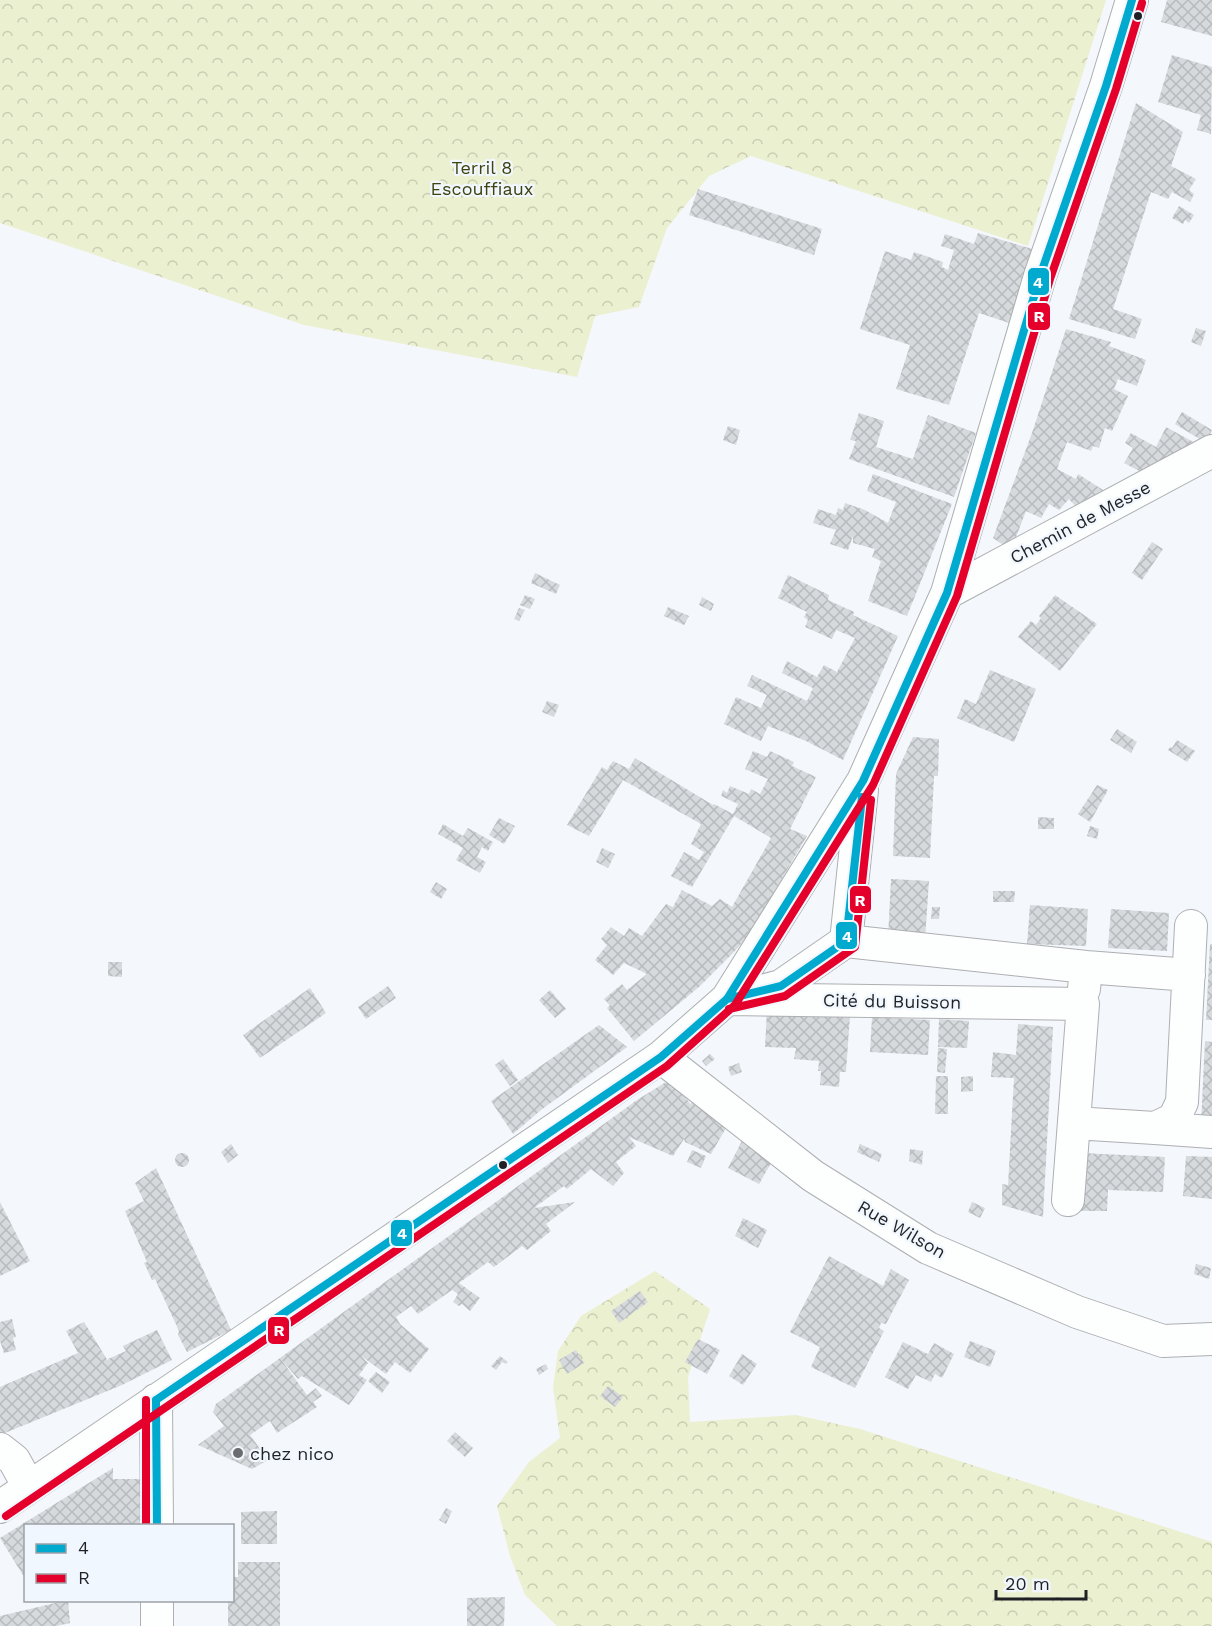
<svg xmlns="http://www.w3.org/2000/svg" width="1212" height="1626" font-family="'Work Sans',sans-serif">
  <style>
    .forest { fill: url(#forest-crowns) }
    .building { fill: url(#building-cross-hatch) }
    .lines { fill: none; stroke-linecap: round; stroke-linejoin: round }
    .minor-casing { stroke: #adafb2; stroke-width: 34 }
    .minor { stroke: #fdfefe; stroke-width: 32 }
    .bus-1-casing { stroke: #f1f7fe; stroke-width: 12 }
    .bus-2-casing { stroke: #f1f7fe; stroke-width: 12 }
    .bus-1 { stroke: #00a9ce; stroke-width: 8 }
    .bus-2 { stroke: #e4002b; stroke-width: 8 }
    .bus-dot { fill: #1f2124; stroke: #f1f7fe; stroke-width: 2 }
    .poi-dot { fill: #6a6c6f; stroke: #f1f7fe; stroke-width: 2 }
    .labels { text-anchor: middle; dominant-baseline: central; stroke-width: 4.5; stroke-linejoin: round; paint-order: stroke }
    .park-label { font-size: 18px; fill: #40430f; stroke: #f1f7fe }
    .street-label { font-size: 18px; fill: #1f2124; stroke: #f1f7fe }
    .poi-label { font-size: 18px; fill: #1f2124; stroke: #f1f7fe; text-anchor: start }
    .line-badge { stroke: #f1f7fe; stroke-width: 2 }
    .badge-label { font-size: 16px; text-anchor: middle; font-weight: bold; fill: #fff }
  </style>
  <defs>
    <pattern id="forest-crowns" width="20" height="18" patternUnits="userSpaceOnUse" patternTransform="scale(1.5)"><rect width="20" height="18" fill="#ebf0d1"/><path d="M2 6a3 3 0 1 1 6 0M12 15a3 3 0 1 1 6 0" fill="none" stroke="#c9ceb3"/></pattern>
    <pattern id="building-cross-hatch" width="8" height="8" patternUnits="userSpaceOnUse" patternTransform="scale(1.5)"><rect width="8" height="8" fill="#d7dadd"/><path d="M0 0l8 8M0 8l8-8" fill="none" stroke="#b8bbbe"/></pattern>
  </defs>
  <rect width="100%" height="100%" fill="#f4f7fb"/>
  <!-- forest -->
  <path class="forest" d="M0,0H1106L1028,246L751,156L709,176L667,228L639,307L595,316L577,377L304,325L0,223Z
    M655,1271L710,1309L688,1377L690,1422L796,1415L860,1429L1212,1542V1626H557L525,1595L510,1556L497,1506L529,1462L560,1438L553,1387L558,1351L581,1316Z"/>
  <!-- building -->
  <path class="building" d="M1167,0H1212V36L1161,22Z
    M1172,55L1212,67L1211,134L1197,130L1201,115L1158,102Z
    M1136,103L1183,132L1171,166L1196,179L1189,190L1194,194L1190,202L1172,192L1168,199L1151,192L1113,309L1142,319L1135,339L1069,319Z
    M698,189L822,229L814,255L689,215Z
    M1179,206L1194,215L1189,223L1185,220L1183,224L1172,218Z
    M978,233L1036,250L1012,324L979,313L949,405L896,389L910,345L860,329L885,251L911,260L914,252L943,262L942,267L948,270L954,250L941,246L945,234L974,244Z
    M1196,328L1206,331L1201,346L1191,342Z
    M1066,329L1111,342L1109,346L1146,360L1137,386L1118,379L1114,389L1128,396L1112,431L1105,428L1099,448L1093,446L1091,451L1067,442L1057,469L1076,479L1078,474L1111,495L1081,512L1069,499L1059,510L1049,504L1041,518L1026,511L1011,550L993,538L1032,433Z
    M1182,412L1212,430L1206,443L1175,424Z
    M859,413L884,421L876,447L913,459L928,415L976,433L954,497L849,459L856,441L850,440Z
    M728,426L740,430L736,445L723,440Z
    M1166,427L1197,444L1147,475L1124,463L1133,448L1125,443L1131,433L1156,447Z
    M873,474L952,504L907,616L868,601L881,561L872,557L875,549L853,543V536L848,550L830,544L836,530L813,523L818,509L836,515L838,508L843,510L845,503L865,510L888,523L896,502L867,491Z
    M1152,542L1163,549L1142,580L1132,573Z
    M535,573L560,585L556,594L531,583Z
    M788,575L829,595L828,600L854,612L853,615L898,636L843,760L806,741L768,726L761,741L724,724L736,697L761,708L767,695L747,686L752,675L807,701L813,688L782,673L787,661L817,677L824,665L837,672L855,638L836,630L832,639L805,627L808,620L804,617L807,612L778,598Z
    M525,595L535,599L530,609L520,605Z
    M1055,595L1097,624L1060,671L1018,637L1031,621L1036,625L1041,618L1039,616Z
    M702,597L714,604L711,611L699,605Z
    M668,607L689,616L684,625L664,616Z
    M519,608L525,610L519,621L514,619Z
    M990,670L1036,689L1014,742L957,718L965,699L976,704Z
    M547,701L559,705L554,717L542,712Z
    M1117,729L1137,742L1131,753L1110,740Z
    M913,737L939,739L938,776H934L930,858L893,856L896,774Z
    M1177,740L1195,751L1187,762L1168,750L1170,747L1172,748Z
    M753,751L767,757L770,751L794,762L792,766L816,777L790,829L807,836L748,936L733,953L699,987L634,1041L607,1008L610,1005L604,999L622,984L627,990L647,974L624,963L613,975L595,960L607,945L601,939L611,927L624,936L629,928L642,936L666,904L673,907L682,890L712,906L720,899L732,907L771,838L734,816L692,887L671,876L684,852L699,860L704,852L691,844L701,824L623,780L589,836L567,825L602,767L607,770L613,761L629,769L635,758L713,805L714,804L733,814L738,804L721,796L723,790L727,793L730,786L749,794L751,789L760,794L768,779L745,769Z
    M1097,785L1108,790L1090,822L1078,814Z
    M1038,817L1054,818V829H1038Z
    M499,818L515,826L504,844L489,835Z
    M443,824L463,836L468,828L493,842L488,851L482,847L477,857L486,862L480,873L456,860L463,848L438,834Z
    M1090,826L1099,829L1097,839L1087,836Z
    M602,848L615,854L608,868L596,862Z
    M891,879L929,881L925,939L888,937Z
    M436,882L447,889L441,899L430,892Z
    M993,891H1015L1014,902H993Z
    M1030,905L1088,909L1086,946L1027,944Z
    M932,907H940L939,919H931Z
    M1111,909L1169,913L1167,951L1108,948Z
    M1210,944H1212V1020H1206Z
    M108,962H122V977L108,976Z
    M388,986L396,998L366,1019L358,1007Z
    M310,988L326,1013L260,1058L243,1035Z
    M550,990L566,1009L555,1018L539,1000Z
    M767,1011L850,1015L846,1072H840L839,1087L820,1085L821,1071H818L819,1061L794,1059L796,1048L765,1047Z
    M872,1017L930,1020L928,1055L870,1052Z
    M939,1019L969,1021L967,1048L938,1047Z
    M1018,1024L1053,1027L1043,1217L1002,1205V1184L1008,1185L1014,1078L991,1077L993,1052L1016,1055Z
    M599,1025L627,1047L541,1110L513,1134L491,1101Z
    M1205,1041L1212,1042V1125L1201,1124Z
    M938,1048L947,1049L945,1073L937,1072Z
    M710,1054L715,1059L706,1066L702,1061Z
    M503,1059L518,1080L510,1086L495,1065Z
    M739,1063L742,1072L731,1076L728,1067Z
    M936,1076H948V1114H935Z
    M973,1076V1091L961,1092V1077Z
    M666,1082L679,1089L691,1105V1096L730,1121L711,1154L685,1142L684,1139L673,1156L629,1137L636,1146L616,1162L624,1173L613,1186L591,1169L567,1189L564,1186L534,1208L575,1202L546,1224L551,1231L527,1250L522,1246L494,1267L488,1262L459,1283L480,1298L470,1311L462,1304L459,1306L453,1302L458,1294L452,1290L418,1314L411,1306L396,1317L400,1324L429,1349L410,1373L395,1362L386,1374L361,1356L368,1363L359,1375L367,1380L349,1405L302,1376L298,1379L280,1358L637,1100Z
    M745,1135L777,1153L759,1184L728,1168Z
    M231,1144L238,1155L228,1163L221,1152Z
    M860,1144L882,1154L879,1162L857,1152Z
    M910,1149L923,1151L922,1165L909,1161Z
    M692,1150L706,1156L701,1168L687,1162Z
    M1082,1153L1165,1157L1163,1192L1108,1190L1107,1211H1079Z
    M175 1160a7 7 0 1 1 14 0a7 7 0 1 1-14 0Z
    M1186,1156L1212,1157V1199L1183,1196Z
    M156,1168L231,1330L187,1352L178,1335L179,1331L155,1279L152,1280L144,1263L147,1262L125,1211L144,1201L135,1183Z
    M0,1202L30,1261L0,1276Z
    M972,1202L985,1208L980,1218L968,1212Z
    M743,1218L767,1230L758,1248L735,1236Z
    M829,1256L883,1286L891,1269L909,1280L886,1324L881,1323L879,1328L884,1331L855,1388L811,1367L820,1347L790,1332Z
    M1196,1264L1211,1268L1209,1279L1194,1274Z
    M640,1291L648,1302L619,1323L611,1311Z
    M12,1319L16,1337L13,1338L16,1350L4,1353L0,1341V1322Z
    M84,1322L108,1361V1359L126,1351L123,1346L157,1330L172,1360L122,1385L0,1435V1387L78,1353L66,1331Z
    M698,1339L720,1350L707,1374L685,1362Z
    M970,1341L996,1351L990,1367L964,1357Z
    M903,1342L928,1354L934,1343L954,1354L942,1378L935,1374L931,1382L916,1375L908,1389L885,1377Z
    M576,1350L584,1363L567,1374L559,1360Z
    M742,1354L757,1364L743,1385L729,1376Z
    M500,1356L508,1362L506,1364L502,1362L496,1370L491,1366Z
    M280,1358L307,1395L316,1388L322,1396L313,1402L317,1407L277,1433L270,1421L250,1435L268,1460L252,1469L198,1445L224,1426L213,1412L216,1404Z
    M546,1364L548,1369L539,1375L536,1369Z
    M376,1372L390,1382L382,1393L368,1381Z
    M608,1386L623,1397L615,1407L600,1396Z
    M455,1432L473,1448L465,1457L447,1441Z
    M113,1468V1479H142V1526H26V1580L0,1538Z
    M446,1508L452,1511L446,1524L439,1520Z
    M277,1511V1544H241V1512Z
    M238,1562H280V1626H228V1600H232V1577H238Z
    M505,1597L504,1626H467V1598Z
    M68,1600L70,1623L57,1626H0V1616Z"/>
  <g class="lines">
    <!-- minor casing -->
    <g class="minor-casing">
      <path id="minor" d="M947,593L1212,451
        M846,941L862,790
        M1084,989L1086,967L1189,975
        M754,993L781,986L846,941L1086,967
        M727,999L1083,1004L1068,1200
        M661,1057L813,1176L928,1248L1077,1312L1163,1341L1212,1339
        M1074,1123L1155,1128L1174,1119L1182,1102L1191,926
        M1155,1128L1212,1132
        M156,1400L157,1526
        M0,1449L14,1460L29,1487
        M0,1507L661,1057L727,999L863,781L947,593L1040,276L1106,86L1132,0
        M157,1600V1626"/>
    </g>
    <!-- minor -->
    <use href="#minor" class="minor"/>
    <!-- bus-1 casing -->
    <g class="bus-1-casing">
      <path id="bus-1" d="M727,999L781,986L846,941L862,797
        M156,1400L661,1057L727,999L863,781L947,593L1040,276L1106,86L1132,0
        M156,1400L157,1526"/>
    </g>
    <!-- bus-2 casing -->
    <g class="bus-2-casing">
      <path id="bus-2" d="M729,1009L785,996L855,947L871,800
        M146,1400V1526
        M6,1516L667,1066L735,1005L873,785L957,596L1050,279L1116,89L1142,3"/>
    </g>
    <!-- bus-1 -->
    <use href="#bus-1" class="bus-1"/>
    <!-- bus-2 -->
    <use href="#bus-2" class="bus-2"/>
  </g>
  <!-- markers -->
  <g class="bus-dot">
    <circle cx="1138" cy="16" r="5"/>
    <circle cx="503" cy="1165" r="5"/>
  </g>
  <circle class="poi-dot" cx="238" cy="1453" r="6"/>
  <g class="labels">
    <!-- park labels -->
    <g class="park-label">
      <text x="482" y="167">Terril 8<tspan x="482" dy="21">Escouffiaux</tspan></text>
    </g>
    <!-- street labels -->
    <g class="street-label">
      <text transform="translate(1080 522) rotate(-28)">Chemin de Messe</text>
      <text transform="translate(892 1001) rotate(1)">Cité du Buisson</text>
      <text transform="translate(902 1229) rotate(30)">Rue Wilson</text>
    </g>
    <!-- poi labels -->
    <g class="poi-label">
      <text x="250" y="1453">chez nico</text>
    </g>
  </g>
  <g class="line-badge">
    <rect x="1027" y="267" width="23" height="29" rx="6" fill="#00a9ce"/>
    <rect x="1027" y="302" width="24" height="29" rx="6" fill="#e4002b"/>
    <rect x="849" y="885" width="23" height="29" rx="6" fill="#e4002b"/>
    <rect x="835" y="921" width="23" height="29" rx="6" fill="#00a9ce"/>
    <rect x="390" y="1219" width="23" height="28" rx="6" fill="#00a9ce"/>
    <rect x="267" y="1316" width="23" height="29" rx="6" fill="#e4002b"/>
  </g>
  <g class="badge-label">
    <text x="1038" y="288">4</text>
    <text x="1039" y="322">R</text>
    <text x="860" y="906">R</text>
    <text x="847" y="942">4</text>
    <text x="402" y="1239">4</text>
    <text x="279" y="1336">R</text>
  </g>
  <!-- legend -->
  <rect x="24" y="1524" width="210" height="78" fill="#f1f7fe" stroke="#9da1a7" stroke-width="1.5"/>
  <rect x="36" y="1544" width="30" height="9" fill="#00a9ce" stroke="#9da1a7" stroke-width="1.5"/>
  <text x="78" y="1554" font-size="18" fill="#1f2124">4</text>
  <rect x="36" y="1574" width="30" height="9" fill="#e4002b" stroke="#9da1a7" stroke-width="1.5"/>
  <text x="78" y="1584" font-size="18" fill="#1f2124">R</text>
  <!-- scale -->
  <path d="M996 1590v9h90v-9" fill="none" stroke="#1f2124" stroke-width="3"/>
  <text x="1005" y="1590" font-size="18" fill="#1f2124" stroke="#f1f7fe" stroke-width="4.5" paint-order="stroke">20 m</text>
</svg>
